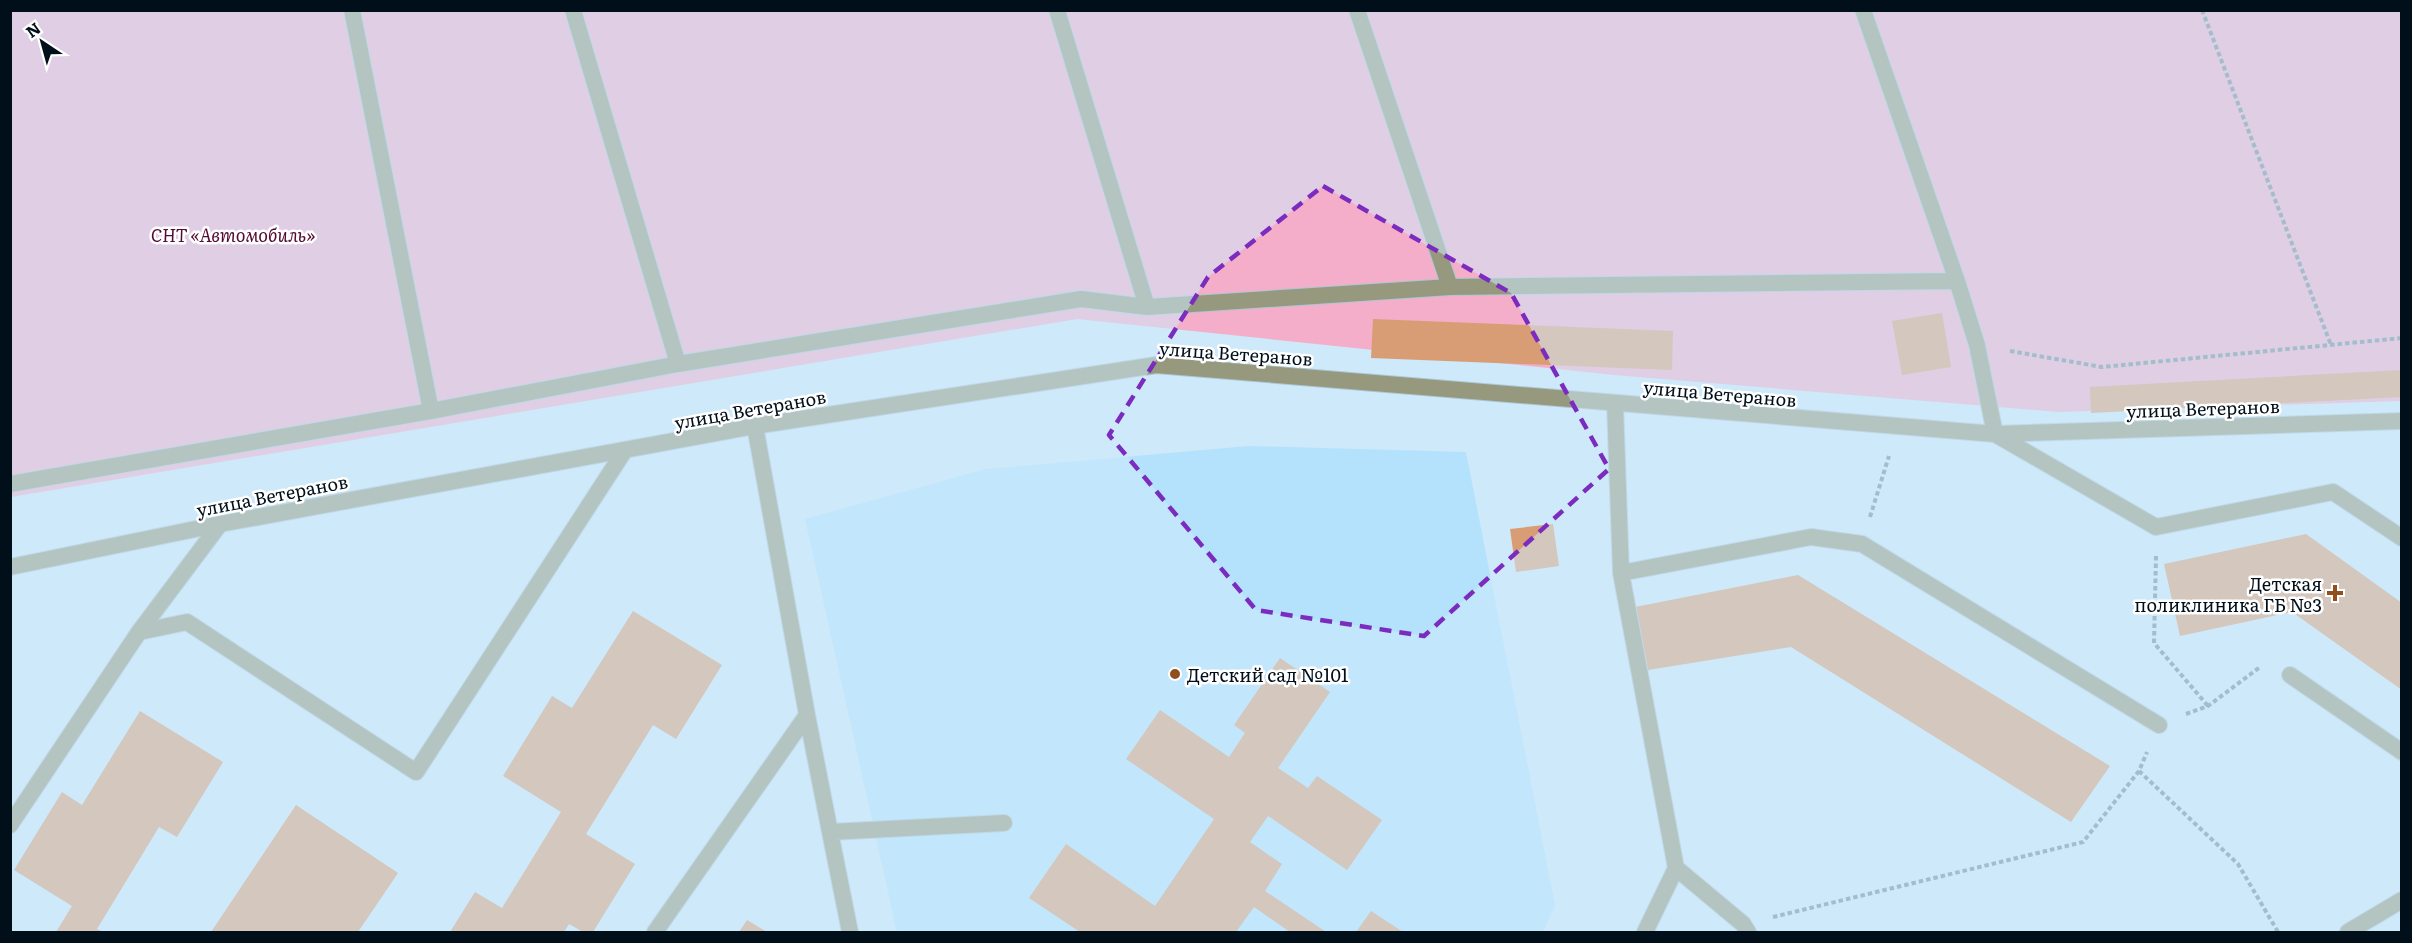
<svg xmlns="http://www.w3.org/2000/svg" width="2412" height="943" font-family="Literata,serif">
  <style>
    .built { fill: #b4e2fd }
    .green { fill: #f5aeca }
    .building { fill: #d99d76 }
    .lines { fill: none; stroke-linecap: round; stroke-linejoin: round }
    .service-casing { stroke: #adc6d5; stroke-width: 18 }
    .minor-casing { stroke: #adc6d5; stroke-width: 18 }
    .path { stroke: #728895; stroke-width: 4; stroke-dasharray: 4.5 3; stroke-linecap: butt }
    .service { stroke: #96997d; stroke-width: 16 }
    .minor { stroke: #96997d; stroke-width: 16 }
    .marked { fill: none; stroke: #7b2cbf; stroke-width: 4.5; stroke-dasharray: 12 8; stroke-linejoin: round }
    .poi-dot { fill: #914f1d; stroke: #fff; stroke-width: 2 }
    .labels { text-anchor: middle; dominant-baseline: central; stroke-width: 5; stroke-linejoin: round; paint-order: stroke }
    .park-label { font-size: 18px; font-style: italic; fill: #530b32; stroke: #fff }
    .street-label { font-size: 18px; fill: #000f19; stroke: #fff }
    .poi-label { font-size: 18px; fill: #000f19; stroke: #fff; text-anchor: end }
  </style>
  <rect width="100%" height="100%" fill="#cee9f9"/>
  <!-- built -->
  <path class="built" d="M1249,446L1466,452L1555,905L1543,932H897L805,519L986,469Z"/>
  <!-- green -->
  <path class="green" d="M11,11H2401V401L2058,412L1614,375L1077,319L11,497Z"/>
  <!-- building -->
  <path class="building" d="M1942,313L1951,367L1902,375L1892,321Z
    M1373,319L1673,331L1672,370L1371,358Z
    M2402,370V397L2091,413L2090,387Z
    M1553,524L1559,566L1516,572L1510,529Z
    M2306,534L2402,603V690L2292,612L2180,636L2164,564Z
    M1798,575L2110,766L2071,822L1791,647L1648,670L1635,607Z
    M633,611L722,665L676,739L653,725L586,834L635,864L593,932H583L569,924L564,932H450L475,892L502,908L561,812L503,776L552,696L572,708Z
    M1280,658L1330,692L1278,768L1308,788L1317,776L1382,820L1347,870L1268,816L1250,842L1282,864L1265,891L1326,932H1290L1254,907L1236,932H1080L1029,898L1066,844L1155,906L1214,819L1126,759L1160,710L1229,757L1245,733L1234,725Z
    M140,711L223,762L177,837L159,827L97,929L103,932H56L72,906L14,870L62,792L82,805Z
    M296,805L398,873L358,932H211Z
    M1371,911L1403,932H1356Z
    M747,920L767,932H739Z"/>
  <g class="lines">
    <!-- service casing -->
    <g class="service-casing">
      <path id="service" d="M352,10L431,411
        M573,10L678,364
        M1057,10L1147,307
        M1357,10L1450,287
        M1863,10L1957,281L1977,345L1995,434L2156,527L2333,492L2402,538
        M1615,404L1621,573L1676,868L1645,932
        M10,484L431,411L678,364L1081,299L1147,307L1450,287L1957,281
        M1621,573L1811,537L1862,544L2159,725
        M139,632L187,622L416,772L625,450
        M2290,675L2402,752
        M807,715L830,832L1004,823
        M10,825L139,632L220,524
        M830,832L850,932
        M1676,868L1743,924L1748,932
        M655,932L807,715L755,426
        M2348,932L2402,900"/>
    </g>
    <!-- minor casing -->
    <g class="minor-casing">
      <path id="minor" d="M10,567L220,524L755,426L1156,365L1995,434L2402,421"/>
    </g>
    <!-- path -->
    <path class="path" d="M2202,10L2331,345
      M2010,351L2102,367L2402,338
      M1870,517L1889,456
      M2156,556L2154,643L2208,706
      M2186,714L2208,706L2260,667
      M2139,771L2238,864L2278,932
      M1773,917L2083,842L2139,771L2147,752"/>
    <!-- service -->
    <use href="#service" class="service"/>
    <!-- minor -->
    <use href="#minor" class="minor"/>
  </g>
  <!-- marked area -->
  <path d="M0 0H2412V943H0ZM1323,186L1511,293L1609,469L1424,636L1256,610L1109,435L1208,277Z" fill="#cee9f9" fill-opacity=".55" fill-rule="evenodd"/>
  <path class="marked" d="M1323,186L1511,293L1609,469L1424,636L1256,610L1109,435L1208,277Z"/>
  <!-- markers -->
  <g class="poi-dot">
    <path d="M2332 584h6v6h6v6h-6v6h-6v-6h-6v-6h6z"/>
    <circle cx="1175" cy="674" r="6"/>
  </g>
  <g class="labels">
    <!-- park labels -->
    <g class="park-label">
      <text x="233" y="234">СНТ «Автомобиль»</text>
    </g>
    <!-- street labels -->
    <g class="street-label">
      <text transform="translate(1236 353) rotate(4)">улица Ветеранов</text>
      <text transform="translate(1720 393) rotate(5)">улица Ветеранов</text>
      <text transform="translate(2203 408) rotate(-2)">улица Ветеранов</text>
      <text transform="translate(750 409) rotate(-10)">улица Ветеранов</text>
      <text transform="translate(272 495) rotate(-11)">улица Ветеранов</text>
    </g>
    <!-- poi labels -->
    <g class="poi-label">
      <text x="2322" y="583">Детская<tspan x="2322" dy="21">поликлиника ГБ №3</tspan></text>
      <text x="1187" y="674" text-anchor="start">Детский сад №101</text>
    </g>
  </g>
  <!-- border -->
  <rect width="2412" height="943" fill="none" stroke="#000f19" stroke-width="24"/>
  <!-- north arrow -->
  <g transform="translate(42 42) rotate(324)" stroke="#ffffff" stroke-width="4.5" paint-order="stroke">
  <path d="M0-4.5L10 22L0 15L-10 22Z" fill="#000f19"/>
  <text y="-9" font-size="16" font-weight="bold" text-anchor="middle" fill="#000f19">N</text>
  </g>
</svg>
